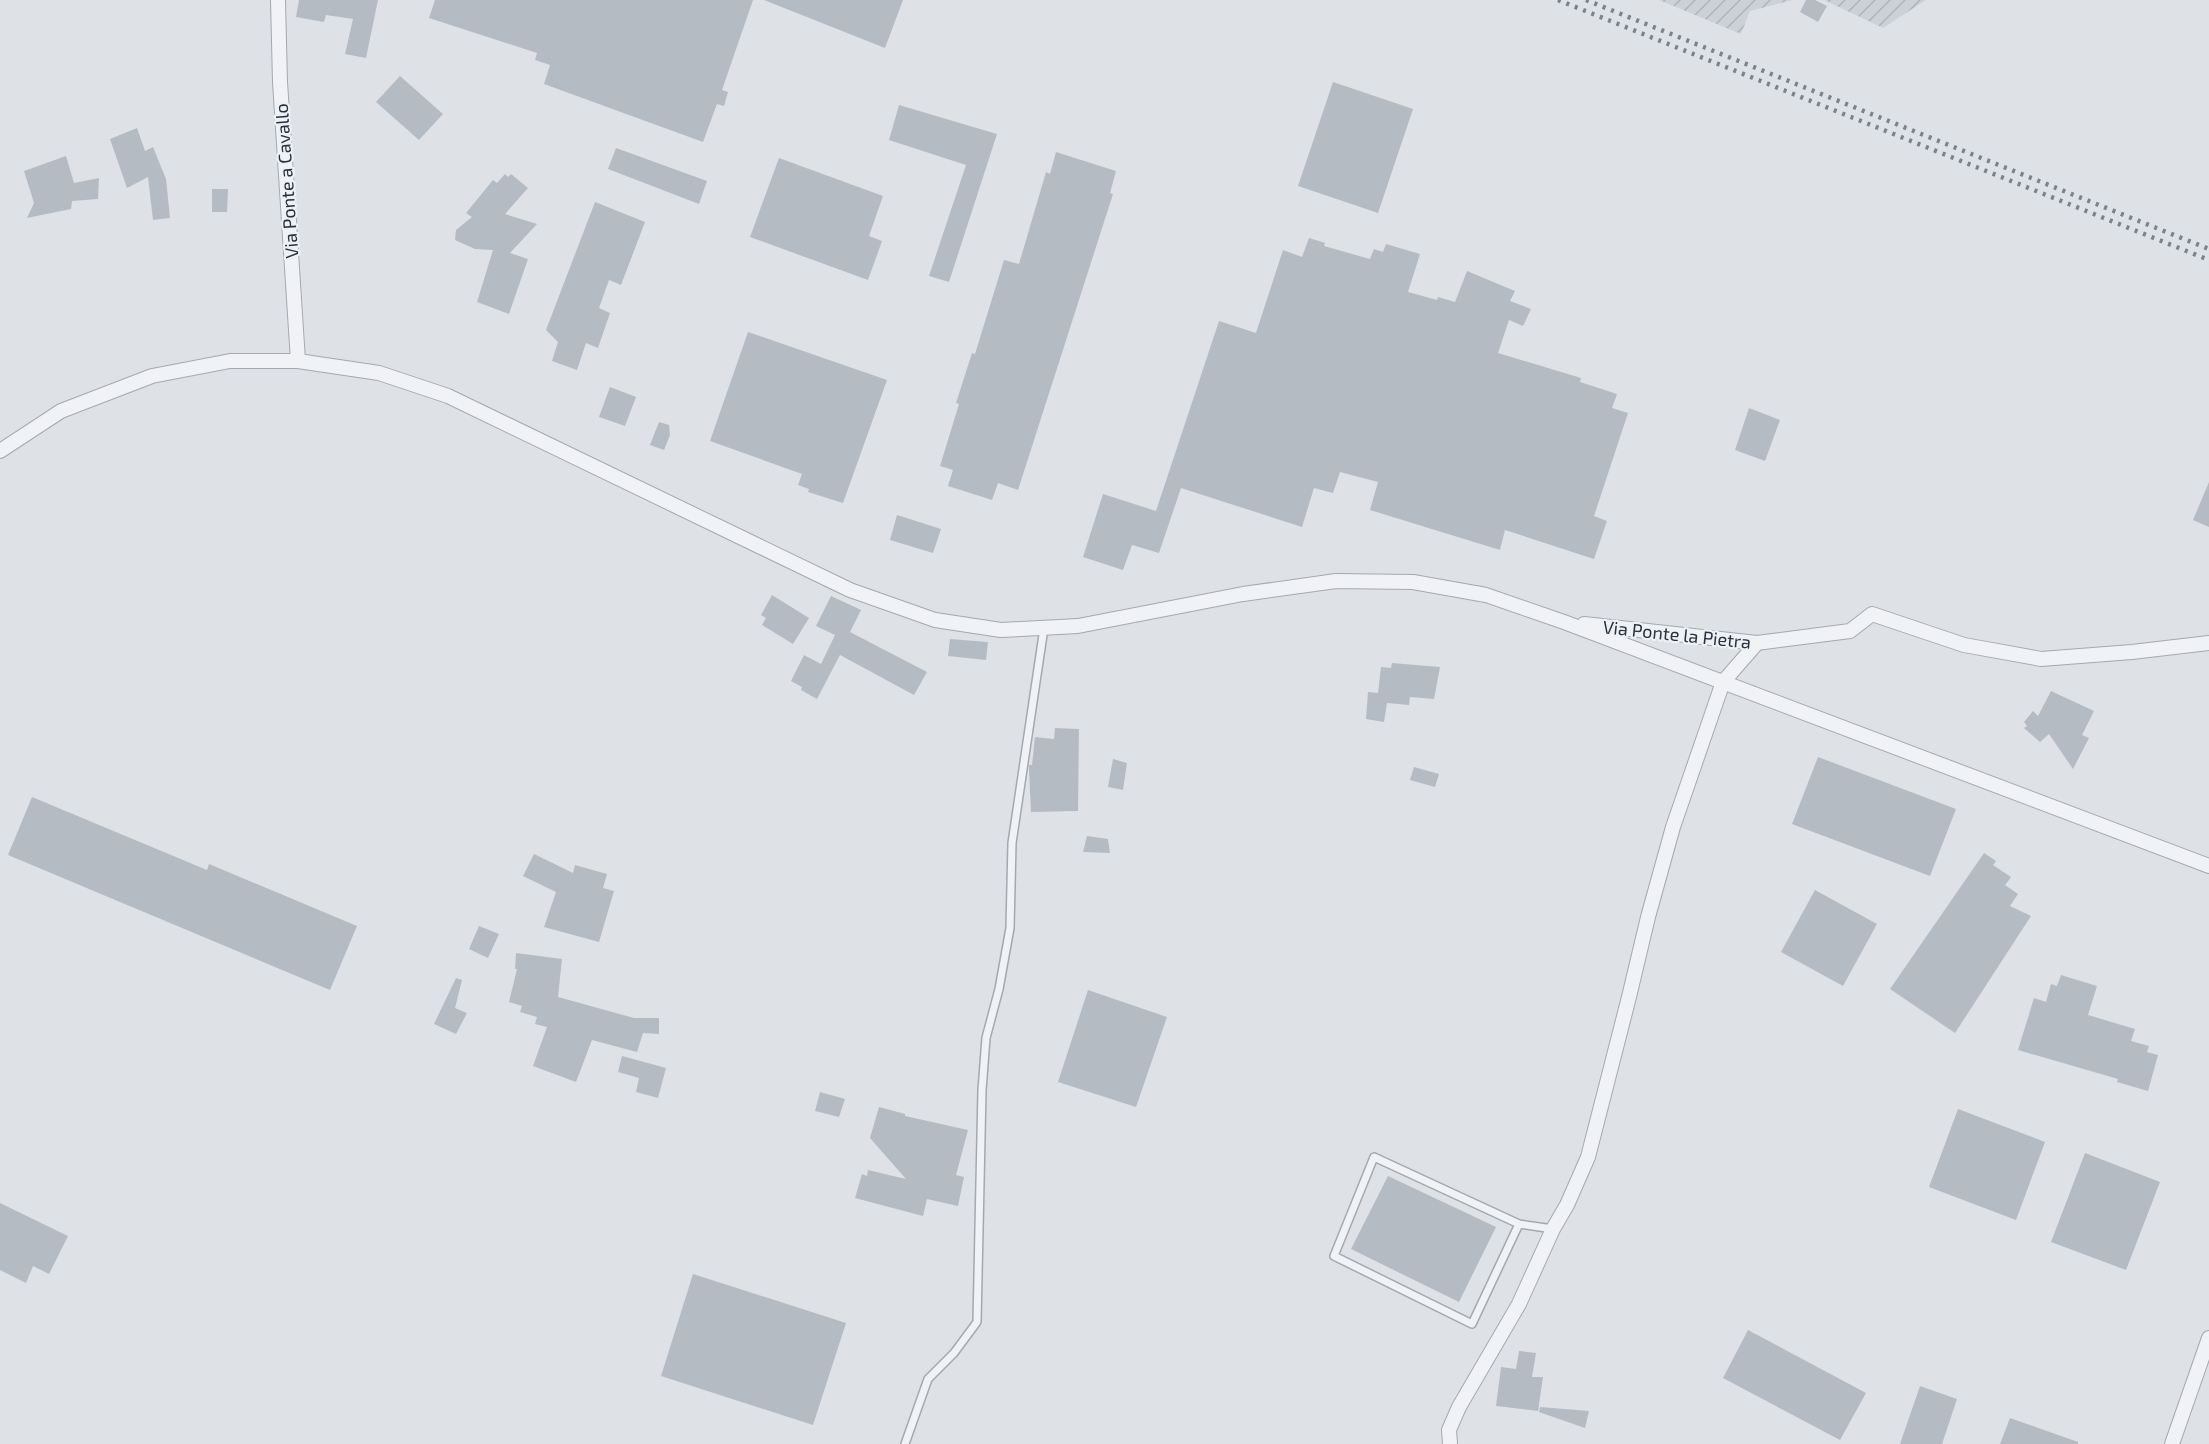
<svg xmlns="http://www.w3.org/2000/svg" width="2209" height="1444" font-family="'Exo 2',sans-serif">
  <style>
    .industrial { fill: url(#industrial-furrows) }
    .building { fill: #b5bbc2 }
    .lines { fill: none; stroke-linecap: round; stroke-linejoin: round }
    .service-casing { stroke: #a4a9b0; stroke-width: 10 }
    .minor-casing { stroke: #a4a9b0; stroke-width: 16 }
    .service { stroke: #f0f2f5; stroke-width: 7 }
    .minor { stroke: #f0f2f5; stroke-width: 14 }
    .rail { stroke: #78838e; stroke-width: 4.5; stroke-dasharray: 3 6; stroke-linecap: butt }
    .labels { text-anchor: middle; dominant-baseline: central; stroke-width: 4.5; stroke-linejoin: round; paint-order: stroke }
    .street-label { font-size: 18px; fill: #28313c; stroke: #edf0f4 }
  </style>
  <defs>
    <pattern id="industrial-furrows" width="10" height="10" patternUnits="userSpaceOnUse" patternTransform="scale(1.5)"><rect width="10" height="10" fill="#ccd1d8"/><path d="M-1 1l2-2M0 10L10 0M9 11l2-2" fill="none" stroke="#afb4ba"/></pattern>
  </defs>
  <rect width="100%" height="100%" fill="#dee2e6"/>
  <!-- industrial -->
  <path class="industrial" d="M1659,0H1792L1750,11L1741,34Z
    M1824,0H1926L1883,28Z"/>
  <!-- building -->
  <path class="building" d="M299,0H378L366,58L345,54L353,19L326,15L324,22L296,17Z
    M435,0H753L722,90L728,92L724,106L717,104L703,142L544,84L550,65L535,60L537,53L429,18Z
    M764,0H903L885,48Z
    M1806,0H1815L1827,6L1818,22L1800,12Z
    M400,76L443,114L419,140L376,102Z
    M1333,82L1413,109L1378,213L1298,186Z
    M899,105L997,134L949,282L929,276L966,165L889,140Z
    M137,128L145,151L153,147L166,179L170,218L153,220L148,177L127,188L110,139Z
    M616,148L707,181L699,204L608,169Z
    M1056,152L1116,171L1110,193L1113,194L1018,490L998,483L992,500L948,486L953,470L940,466L959,404L956,403L972,353L975,354L1004,260L1019,264L1046,172L1050,174Z
    M66,156L74,183L99,178L98,199L72,201L71,209L27,218L34,203L24,171Z
    M779,158L883,196L869,236L882,241L868,280L750,237Z
    M505,174L508,177L511,174L528,188L505,214L537,224L510,253L528,259L509,314L477,302L493,250L475,249L455,240L456,230L472,217L466,213L493,180L497,183Z
    M212,189H228L227,212H212Z
    M595,202L645,222L621,285L609,280L599,308L610,313L598,348L586,343L577,370L552,361L558,342L546,330Z
    M1309,238L1325,243L1324,246L1370,259L1374,249L1383,252L1386,244L1420,254L1408,292L1437,300L1438,297L1455,302L1467,271L1515,291L1510,301L1531,309L1523,326L1509,320L1498,353L1581,378L1580,382L1617,394L1612,408L1628,413L1594,516L1607,521L1594,559L1505,530L1500,550L1370,510L1378,482L1340,472L1333,493L1314,488L1302,527L1181,488L1159,553L1132,545L1123,570L1083,557L1103,494L1156,511L1219,321L1256,333L1283,250L1302,257Z
    M748,332L887,380L843,503L808,492L809,489L798,485L802,474L710,441Z
    M610,387L636,397L625,426L599,417Z
    M1749,408L1780,420L1765,461L1735,450Z
    M659,422L669,425L670,435L664,450L650,445Z
    M2209,482V527L2193,520Z
    M897,515L941,529L933,553L890,540Z
    M772,595L809,618L793,644L762,625L766,618L761,615Z
    M831,596L861,610L850,632L927,672L914,695L840,655L817,699L801,690L802,687L791,681L804,655L821,664L835,635L816,626Z
    M950,639L988,642L986,660L948,656Z
    M1392,663L1440,667L1434,699L1410,697L1409,705L1387,703L1384,722L1366,719L1368,692L1378,693L1381,667L1391,668Z
    M2051,691L2094,711L2082,735L2089,738L2073,769L2049,734L2040,742L2024,728L2027,726L2024,722L2033,711L2038,716Z
    M1055,728L1079,729L1078,811L1031,812L1029,769V765H1032L1035,737L1054,739Z
    M1818,757L1956,809L1930,876L1792,824Z
    M1113,759L1127,763L1123,790L1108,787Z
    M1414,767L1439,774L1435,787L1410,780Z
    M32,797L207,870L209,864L357,926L330,990L8,855Z
    M1087,836L1108,839L1110,853L1083,852Z
    M1984,853L1996,861L1993,865L2011,877L2005,885L2018,894L2010,906L2031,916L1955,1033L1890,989Z
    M534,854L573,873L575,865L607,874L603,888L614,891L599,942L544,927L556,892L523,876Z
    M1815,890L1877,924L1843,986L1781,952Z
    M479,926L499,934L488,958L469,949Z
    M516,953L562,959L558,997L634,1018H659V1034L643,1033L637,1052L592,1040L576,1082L533,1066L547,1027L535,1024L537,1017L520,1012L522,1006L509,1002L517,969H515Z
    M2061,975L2097,986L2088,1015L2135,1029L2131,1041L2149,1046L2147,1052L2158,1055L2148,1091L2117,1082L2118,1079L2018,1050L2034,998L2046,1002L2051,984L2057,986Z
    M456,978L462,980L455,1008L467,1013L456,1034L434,1024Z
    M1088,990L1167,1017L1136,1107L1058,1082Z
    M622,1056L666,1068L658,1098L636,1092L639,1078L618,1072Z
    M820,1092L845,1099L839,1117L815,1111Z
    M879,1107L905,1114V1116L968,1130L956,1175L964,1177L958,1206L927,1199L923,1216L855,1198L862,1174L867,1176L868,1170L906,1179L870,1138Z
    M1958,1109L2045,1142L2016,1220L1929,1187Z
    M2085,1153L2160,1182L2126,1270L2051,1242Z
    M1388,1176L1496,1227L1459,1302L1351,1249Z
    M0,1203L68,1236L49,1274L33,1266L26,1283L0,1270Z
    M693,1274L846,1323L813,1425L661,1376Z
    M1748,1330L1866,1393L1840,1440L1723,1378Z
    M1519,1351L1536,1353L1532,1377H1543L1538,1411L1496,1406L1501,1367L1516,1369Z
    M1920,1386L1957,1399L1942,1444H1900Z
    M1540,1407L1589,1411L1585,1428L1539,1412Z
    M2010,1418L2078,1442V1444H2000Z"/>
  <g class="lines">
    <!-- service casing -->
    <g class="service-casing">
      <path id="service" d="M1519,1224L1472,1324L1334,1256L1374,1157L1519,1224L1553,1229
        M905,1444L928,1379L954,1353L977,1322L982,1090L986,1038L999,989L1010,928L1012,843L1044,628"/>
    </g>
    <!-- minor casing -->
    <g class="minor-casing">
      <path id="minor" d="M278,0L280,82L298,361
        M0,451L61,411L152,376L230,361H298L379,373L448,396L850,590L935,620L1001,630L1078,626L1243,594L1336,581L1413,582L1486,595L1564,622L2209,866
        M1584,624L1757,643L1850,631L1872,614L1964,645L2041,659L2132,652L2209,643
        M1450,1444L1449,1430L1459,1407L1519,1304L1553,1229L1567,1205L1588,1157L1629,997L1648,917L1673,827L1723,682L1757,643
        M2172,1444L2209,1338"/>
    </g>
    <!-- service -->
    <use href="#service" class="service"/>
    <!-- minor -->
    <use href="#minor" class="minor"/>
    <!-- rail -->
    <path class="rail" d="M1558,0L2209,260
      M1586,0L2209,249"/>
  </g>
  <g class="labels">
    <!-- street labels -->
    <g class="street-label">
      <text transform="translate(286 181) rotate(-94)">Via Ponte a Cavallo</text>
      <text transform="translate(1677 634) rotate(6)">Via Ponte la Pietra</text>
    </g>
  </g>
</svg>
